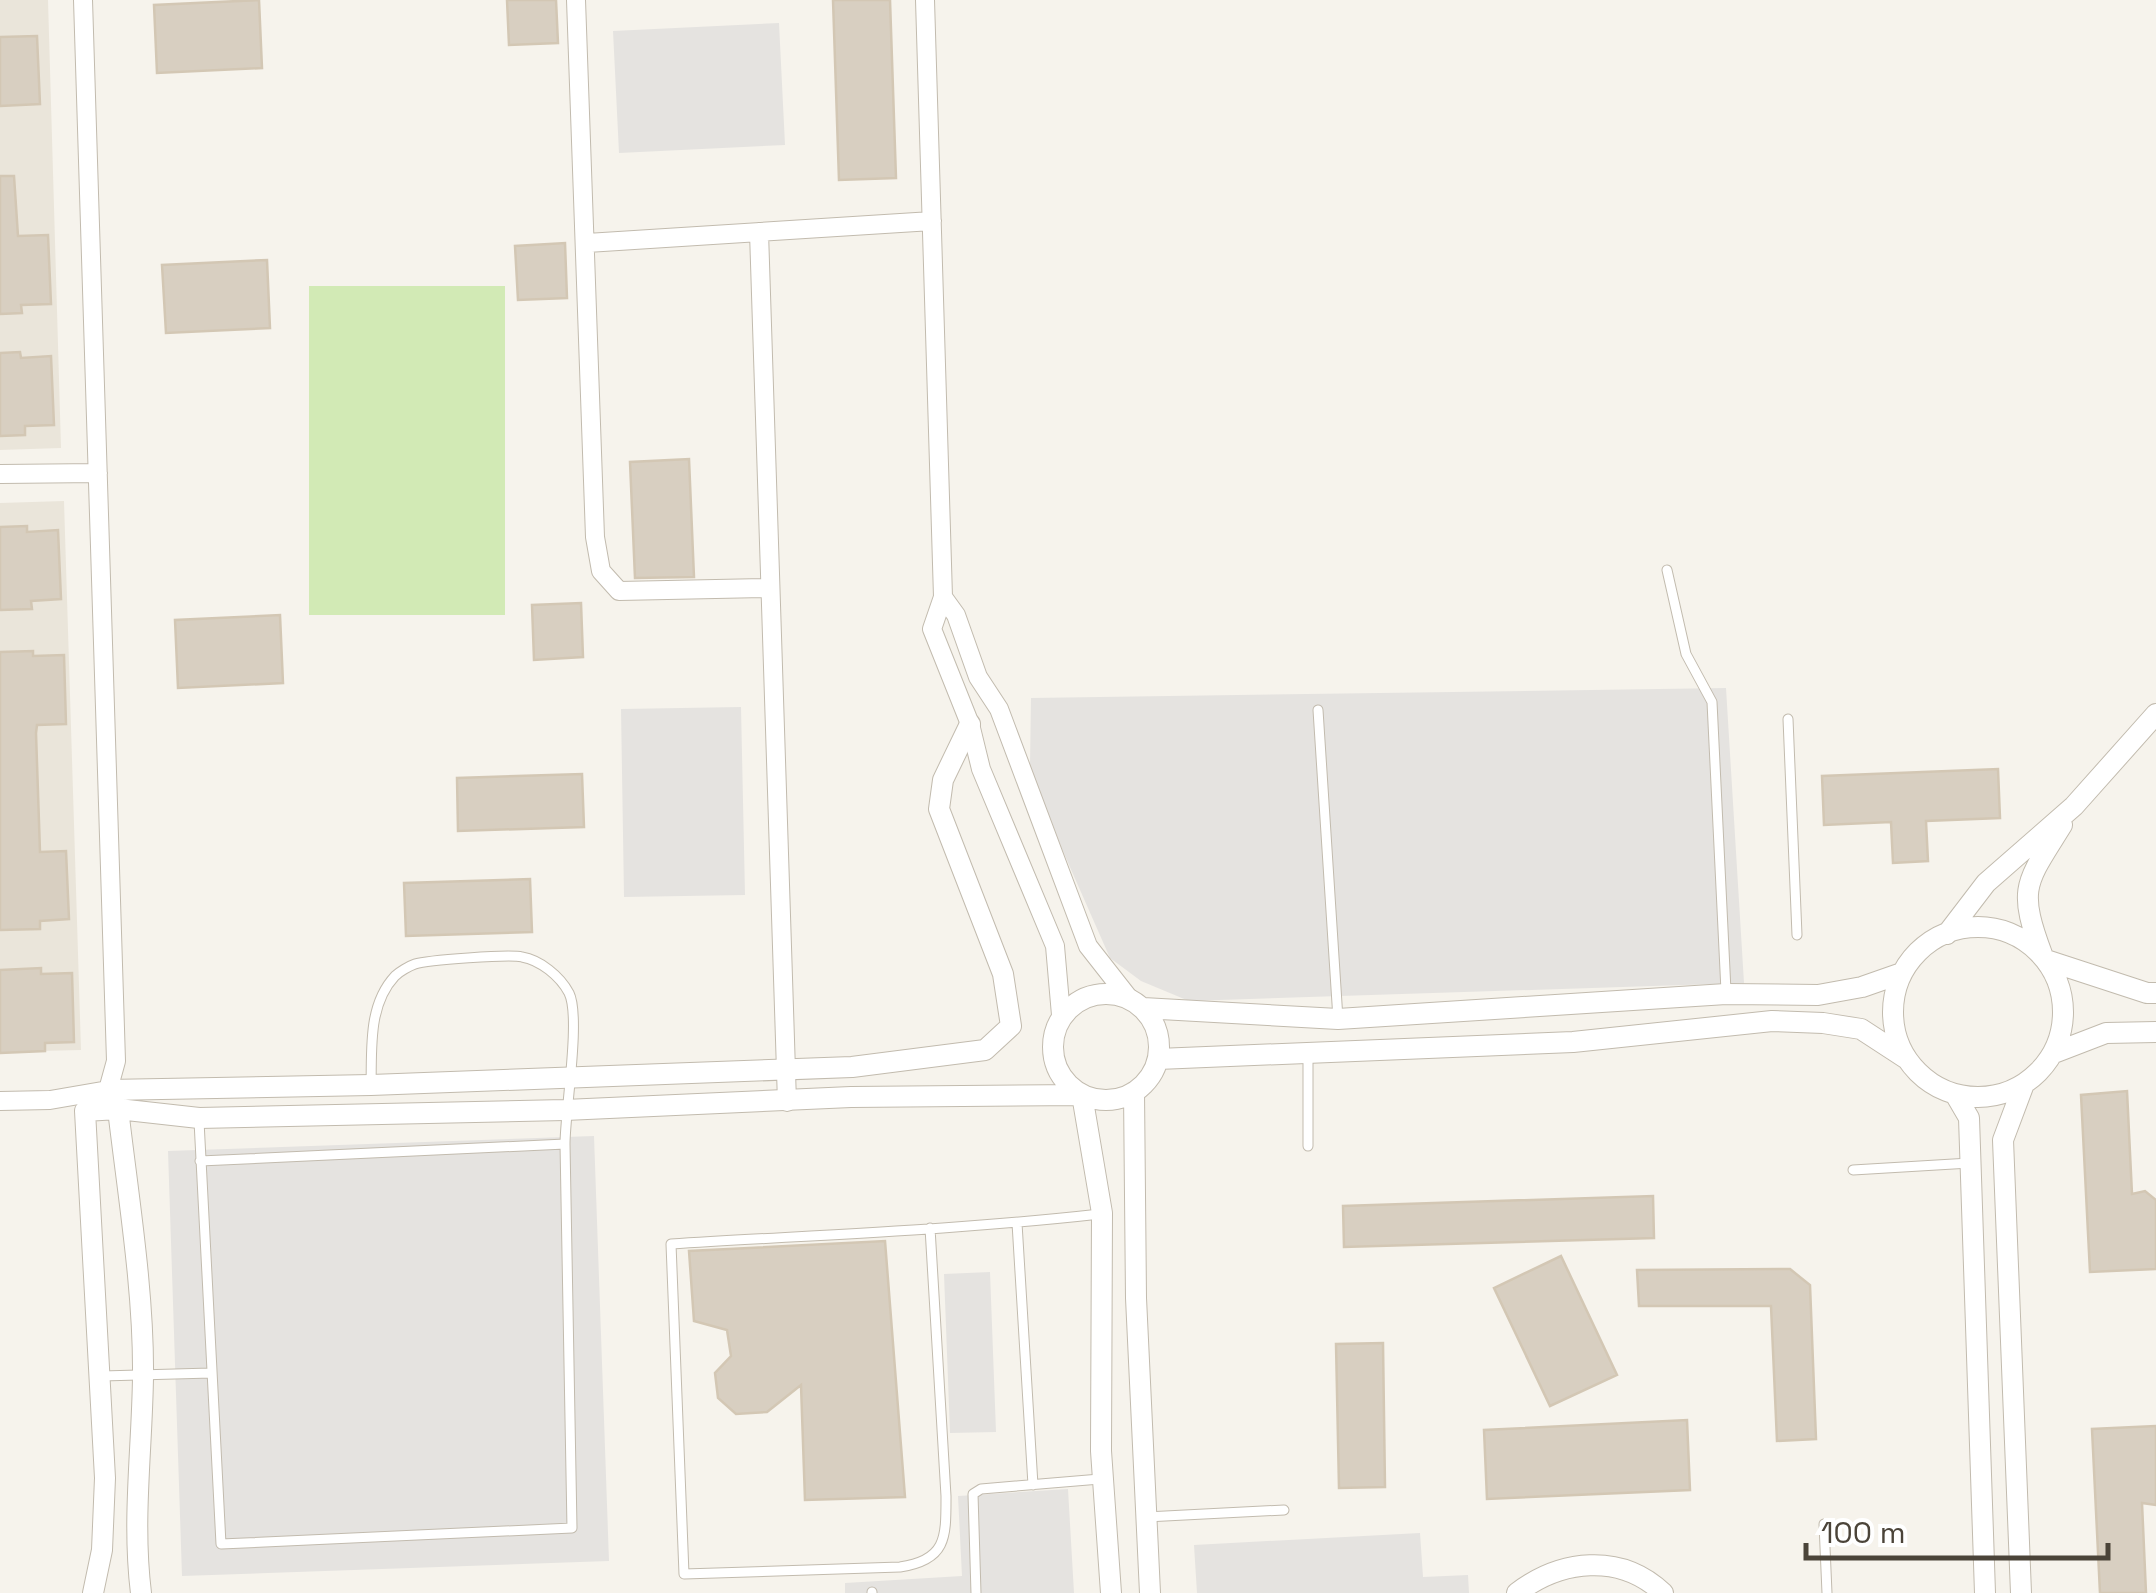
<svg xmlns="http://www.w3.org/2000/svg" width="2156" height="1593" font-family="'Space Grotesk',sans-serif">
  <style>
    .residential { fill: #eae5da }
    .green { fill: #d2eab5 }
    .parking { fill: #e5e3e0 }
    .building { fill: #d8cfc1; stroke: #d3c7b4; stroke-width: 2.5 }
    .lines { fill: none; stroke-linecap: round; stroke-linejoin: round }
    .service-casing { stroke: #c2bbae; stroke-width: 11 }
    .minor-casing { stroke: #c2bbae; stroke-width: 20 }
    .tertiary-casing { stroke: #c2bbae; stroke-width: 22 }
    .service { stroke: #fff; stroke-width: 9 }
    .minor { stroke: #fff; stroke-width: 18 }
    .tertiary { stroke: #fff; stroke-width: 20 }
  </style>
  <rect width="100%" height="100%" fill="#f6f3ec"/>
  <!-- residential -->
  <path class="residential" d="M0,0H48L61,448L0,450Z
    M64,501L81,1050L0,1052V503Z"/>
  <!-- green -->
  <path class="green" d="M309,286H505V615H309Z"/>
  <!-- parking -->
  <path class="parking" d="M779,23L785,145L619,153L613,31Z
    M1726,688L1744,983L1189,1001L1141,981L1110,958L1062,849L1030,766L1031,698Z
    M741,707L745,895L624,897L621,709Z
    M594,1136L609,1561L182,1576L168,1151Z
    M990,1272L996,1432L950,1433L944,1274Z
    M1068,1489L1074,1593H845V1583L962,1576L958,1496Z
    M1420,1533L1423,1577L1468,1575L1469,1593H1197L1194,1545Z"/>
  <!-- building -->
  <path class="building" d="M259,0L262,68L157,73L154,5Z
    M507,0H556L558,43L509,45Z
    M833,0H890L896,178L839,180Z
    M37,36L40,104L0,106V37Z
    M0,176H14L18,236L48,235L51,304L21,305L22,313L0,314Z
    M565,243L567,298L518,300L515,246Z
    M267,260L270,328L166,333L162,265Z
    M20,352L21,358L51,356L54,425L25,426V435L0,436V353Z
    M689,459L694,577L635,578L630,462Z
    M27,526V532L58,530L61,599L31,601L32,609L0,610V527Z
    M581,603L583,657L534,660L532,605Z
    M280,615L283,683L178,688L175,620Z
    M33,651V656L64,655L66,724L37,725L36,733L40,852L66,851L69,919L40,921V929L0,930V652Z
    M1998,769L2000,818L1926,821L1928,861L1893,863L1891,822L1824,825L1822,776Z
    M582,774L584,827L458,831L457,778Z
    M530,879L532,932L406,936L404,883Z
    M41,968V974L72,973L74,1042L45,1043V1051L0,1053V970Z
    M2127,1091L2132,1194L2145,1191L2156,1200V1269L2090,1272L2081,1095Z
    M1653,1196L1654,1238L1344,1247L1343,1206Z
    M885,1241L905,1497L805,1500L801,1385L767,1412L736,1414L718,1398L715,1373L731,1356L727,1330L694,1321L689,1251Z
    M1561,1256L1617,1375L1550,1406L1494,1288Z
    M1790,1269L1810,1285L1816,1439L1777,1441L1771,1306H1639L1637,1270Z
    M1383,1343L1385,1487L1339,1488L1336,1344Z
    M1687,1420L1690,1490L1487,1499L1484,1430Z
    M2156,1426V1505L2142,1503L2146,1593H2100L2092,1429Z"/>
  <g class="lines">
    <!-- service casing -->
    <g class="service-casing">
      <path id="service" d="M1667,570L1686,654L1712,702L1726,991
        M1318,710L1338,1019
        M1788,719L1797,935
        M199,1121L221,1544L572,1528L565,1144C565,1112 581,1017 569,993C560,976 540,960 522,957C510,954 427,960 415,964C409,966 399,972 395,976C368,1005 372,1048 371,1085
        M1308,1146V1053
        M200,1161L565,1144
        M1853,1170L1970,1163
        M1017,1223L1033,1485
        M930,1228L946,1496C946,1537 947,1560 900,1567L684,1574L671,1244C814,1235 957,1230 1100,1214
        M102,1376L211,1373
        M1146,1517L1284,1510
        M1824,1524L1827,1593
        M872,1592V1593
        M976,1593L973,1494L981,1489L1100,1479"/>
    </g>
    <!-- minor casing -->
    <g class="minor-casing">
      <path id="minor" d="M576,0L595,537L601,571L619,591L769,588
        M925,0L943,597
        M759,232L787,1102
        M587,243L932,221
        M0,474L98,473
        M1061,1015L1055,946L981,769L970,724L932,629L943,597L956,615L978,677L999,709L1088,946L1128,997
        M0,1101L50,1100L108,1090L116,1061L83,0"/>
    </g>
    <!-- tertiary casing -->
    <g class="tertiary-casing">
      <path id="tertiary" d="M1893 1012a85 85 0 1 1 170 0a85 85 0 1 1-170 0Z
        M1947,934L1986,883L2074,806L2156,714
        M2042,954C2017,887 2026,883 2062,825
        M2046,960L2147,993H2156
        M1053 1047a53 53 0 1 1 106 0a53 53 0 1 1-106 0Z
        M1143,1008L1338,1019L1726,994L1818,995L1862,987L1902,973
        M2054,1053L2106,1033L2156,1032
        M1158,1059L1573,1042L1772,1021L1823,1023L1861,1029L1907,1059
        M1134,1092L1136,1298L1150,1593
        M1955,1094L1969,1118L1985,1593
        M112,1098L118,1109C128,1195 144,1291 143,1377C142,1450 132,1521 141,1593
        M85,1111L118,1109L199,1118L565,1110L851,1097L1082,1095L1102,1213L1101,1451L1111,1593
        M93,1593L102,1550L105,1478L85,1111L108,1090L371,1085L852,1067L985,1050L1011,1026L1003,974L939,809L943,780L970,724
        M1517,1593C1560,1560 1620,1552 1663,1593
        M2021,1593L2003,1140L2024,1084"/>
    </g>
    <!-- service -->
    <use href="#service" class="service"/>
    <!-- minor -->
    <use href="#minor" class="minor"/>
    <!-- tertiary -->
    <use href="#tertiary" class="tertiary"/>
  </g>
  <!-- scale -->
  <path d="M1806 1543v15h302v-15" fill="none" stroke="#4b4439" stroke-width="5"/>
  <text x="1821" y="1543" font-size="30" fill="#4b4439" stroke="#ffffff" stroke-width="8" paint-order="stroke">100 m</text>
</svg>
